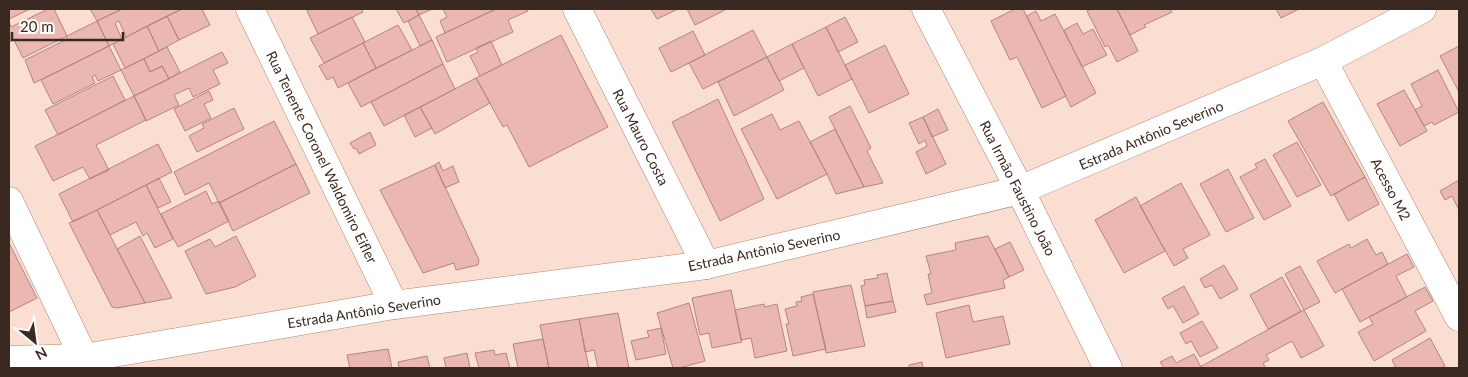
<svg xmlns="http://www.w3.org/2000/svg" width="1468" height="377" font-family="Lato,sans-serif">
  <style>
    .building { fill: #eab7b1; stroke: #b58580 }
    .lines { fill: none; stroke-linecap: round; stroke-linejoin: round }
    .minor-casing { stroke: #b18672; stroke-width: 29 }
    .tertiary-casing { stroke: #b18672; stroke-width: 29 }
    .minor { stroke: #fff; stroke-width: 28 }
    .tertiary { stroke: #fff; stroke-width: 28 }
    .labels { text-anchor: middle; dominant-baseline: central; stroke-width: 5; stroke-linejoin: round; paint-order: stroke }
    .street-label { font-size: 14px; fill: #3a2921; stroke: #fff }
  </style>
  <rect width="100%" height="100%" fill="#faded1"/>
  <!-- building -->
  <path class="building" d="M9,9H30L9,19Z
    M48,9H54L67,36L23,58L14,40L9,42V21L11,27Z
    M90,9H122L97,21Z
    M122,9H182L126,37L119,21L115,23L122,39L109,46L97,21Z
    M182,9H202L210,25L179,40L167,16Z
    M310,9H361L363,12L318,34L307,11Z
    M396,9H416L419,15L404,23Z
    M416,9H432L419,15Z
    M443,9H496L445,33L440,21L447,17Z
    M496,9H527L528,11L508,20L513,32L447,62L436,37Z
    M651,9H678L657,19Z
    M687,9H724L725,10L695,25Z
    M1015,9H1023L1066,96L1042,108L1017,57L1010,60L991,21Z
    M1091,9H1117L1138,51L1117,62L1108,45L1105,47L1087,11Z
    M1117,9H1170L1172,12L1144,25L1146,27L1130,35Z
    M1276,9H1299L1281,18Z
    M1036,11L1041,21L1055,14L1096,93L1071,107L1027,16Z
    M419,15L432,40L420,46L408,21Z
    M167,16L179,40L159,51L147,26Z
    M352,17L365,42L324,63L310,38Z
    M845,17L858,42L838,52L826,27Z
    M97,21L109,46L34,83L25,60L67,39L66,36H67Z
    M1077,23L1083,34L1093,29L1107,55L1082,67L1064,30Z
    M398,25L412,50L376,68L363,43Z
    M147,26L159,51L125,68L113,44Z
    M826,27L852,79L818,96L792,44Z
    M753,30L767,57L703,89L689,63Z
    M693,31L705,55L671,72L659,48Z
    M561,35L608,127L529,167L507,125L503,127L476,78Z
    M432,40L443,64L361,107L348,83Z
    M491,41L502,65L480,76L470,56L478,52L476,48Z
    M363,43L376,68L338,88L333,77L327,80L319,66Z
    M792,44L804,68L779,81L767,57Z
    M885,45L909,94L869,113L845,65Z
    M109,46L121,70L98,81L95,75L92,77L95,83L53,104L41,80Z
    M1459,46V92L1440,56Z
    M167,47L180,72L169,79L162,66L150,72L144,59Z
    M222,52L228,63L213,70L220,84L193,97L189,88L174,95L179,105L146,121L134,96Z
    M767,57L784,90L734,116L718,82Z
    M144,59L150,72L162,66L169,79L134,96L121,70Z
    M443,64L455,89L384,126L371,102Z
    M1438,70L1459,112L1434,125L1432,122L1424,126L1415,110L1422,106L1411,84Z
    M113,76L125,100L58,135L45,110Z
    M476,78L490,103L435,134L420,107Z
    M1404,90L1427,131L1400,146L1377,104Z
    M209,91L213,100L204,104L211,118L185,131L174,109Z
    M134,96L146,120L96,145L109,170L90,179L83,167L53,181L35,146Z
    M718,99L764,199L720,221L672,122Z
    M1323,102L1365,177L1331,196L1288,121Z
    M850,106L871,148L867,151L883,183L864,187L829,117Z
    M420,107L432,128L415,137L404,115Z
    M234,108L244,129L197,152L189,136L204,128L202,124Z
    M938,109L948,130L932,137L923,117Z
    M772,114L780,130L799,121L827,174L777,199L741,129Z
    M923,117L946,164L926,174L916,152L927,146L925,140L919,144L909,123Z
    M274,121L296,164L219,203L209,183L185,195L174,172Z
    M835,129L864,187L836,194L827,174L810,142Z
    M370,132L376,145L359,154L356,148L354,149L350,143Z
    M1297,142L1321,185L1297,197L1273,155Z
    M158,144L172,172L73,222L59,194Z
    M1265,159L1291,206L1264,220L1240,177L1257,168L1255,164Z
    M439,162L443,171L453,166L459,182L445,188L435,165Z
    M296,164L310,193L233,231L219,203Z
    M435,165L479,260L478,265L456,270L454,263L423,273L380,190Z
    M1228,169L1254,218L1226,232L1200,184Z
    M1365,177L1379,204L1348,221L1334,194Z
    M159,178L171,202L158,208L146,185Z
    M1459,180V210L1452,196L1445,200L1440,191Z
    M1181,183L1210,235L1183,249L1188,258L1174,266L1140,206Z
    M146,185L173,239L155,248L147,233L143,236L136,222L110,235L97,210Z
    M206,191L212,204L219,201L229,221L178,247L161,214Z
    M1136,197L1165,251L1124,273L1095,220Z
    M97,210L110,235L145,303L117,308L112,307L69,223Z
    M140,236L172,298L145,303L117,249Z
    M236,236L256,276L235,287L206,294L185,251L210,239L215,247Z
    M988,236L1009,277L1003,280L1005,288L927,305L924,295L932,293L928,274H931L926,256L956,250L955,243Z
    M1367,239L1376,255L1382,252L1388,264L1335,293L1317,261L1349,244L1351,248Z
    M1010,242L1024,270L1009,277L995,249Z
    M9,243L37,298L9,312Z
    M1407,254L1414,267L1396,276L1407,297L1360,322L1342,289Z
    M1224,265L1238,289L1220,299L1212,285L1205,288L1200,279Z
    M1300,266L1320,302L1304,310L1285,274Z
    M887,273L893,301L865,306L861,286L865,285L864,280L878,278L877,275Z
    M1282,277L1301,311L1268,329L1250,295Z
    M851,285L865,346L826,353L813,292Z
    M1184,286L1199,314L1183,323L1173,306L1168,309L1162,298Z
    M1425,287L1433,301L1415,311L1426,331L1374,361L1358,332L1373,324L1369,317Z
    M731,290L742,342L712,348L709,333L700,335L692,298Z
    M813,294L826,349L793,356L786,324H789L785,309L797,306L796,302L802,301L801,297Z
    M893,301L896,312L867,318L865,306Z
    M689,303L705,361L679,368H673L657,313Z
    M764,304L765,307L777,304L787,351L755,358L751,338L741,340L735,310Z
    M969,305L973,322L1003,316L1010,344L946,358L936,313Z
    M1304,310L1324,346L1301,358L1292,341L1266,355L1269,360L1263,363L1265,367L1263,368H1198Z
    M618,313L629,368H598L594,350L585,352L579,319Z
    M579,319L589,368H549L540,325Z
    M1202,321L1218,348L1200,357L1191,341L1186,344L1180,333Z
    M661,328L666,354L636,360L631,341L649,337L647,331Z
    M1430,338L1445,366L1441,368H1396L1392,360Z
    M543,339L549,368H518L513,344Z
    M388,349L392,368H350L347,355Z
    M494,350L495,355L506,353L510,368H479L475,353Z
    M467,353L470,368H446L444,358Z
    M1194,354L1201,367L1198,368H1164L1160,362L1172,356L1176,363Z
    M427,356L430,368H399L398,362Z
    M922,362L923,368H909V365Z"/>
  <g class="lines">
    <!-- minor casing -->
    <g class="minor-casing">
      <path id="minor" d="M250,9L394,305
        M577,9L706,265
        M1323,61L1459,317
        M9,201L84,358"/>
    </g>
    <!-- tertiary casing -->
    <g class="tertiary-casing">
      <path id="tertiary" d="M926,9L1020,190L1108,368
        M9,360L84,358L394,305L706,265L1020,190L1323,61L1422,9"/>
    </g>
    <!-- minor -->
    <use href="#minor" class="minor"/>
    <!-- tertiary -->
    <use href="#tertiary" class="tertiary"/>
  </g>
  <g class="labels">
    <!-- street labels -->
    <g class="street-label">
      <text transform="translate(1151 135) rotate(-23)">Estrada Antônio Severino</text>
      <text transform="translate(641 137) rotate(63)">Rua Mauro Costa</text>
      <text transform="translate(322 157) rotate(64)">Rua Tenente Coronel Waldomiro Eifler</text>
      <text transform="translate(1018 188) rotate(63)">Rua Irmão Faustino João</text>
      <text transform="translate(1391 189) rotate(62)">Acesso M2</text>
      <text transform="translate(764 250) rotate(-12)">Estrada Antônio Severino</text>
      <text transform="translate(364 311) rotate(-9)">Estrada Antônio Severino</text>
    </g>
  </g>
  <!-- border -->
  <rect width="1468" height="377" fill="none" stroke="#3a2921" stroke-width="20"/>
  <!-- north arrow -->
  <g transform="translate(35 342) rotate(151)" stroke="#ffffff" stroke-width="4" paint-order="stroke">
  <path d="M0-4L9 19L0 12L-9 19Z" fill="#3a2921"/>
  <text y="-8" font-size="14" font-weight="bold" text-anchor="middle" fill="#3a2921">N</text>
  </g>
  <!-- scale -->
  <path d="M12 32v8h111v-8" fill="none" stroke="#3a2921" stroke-width="2.5"/>
  <text x="20" y="32" font-size="15" fill="#3a2921" stroke="#ffffff" stroke-width="4" paint-order="stroke">20 m</text>
</svg>
